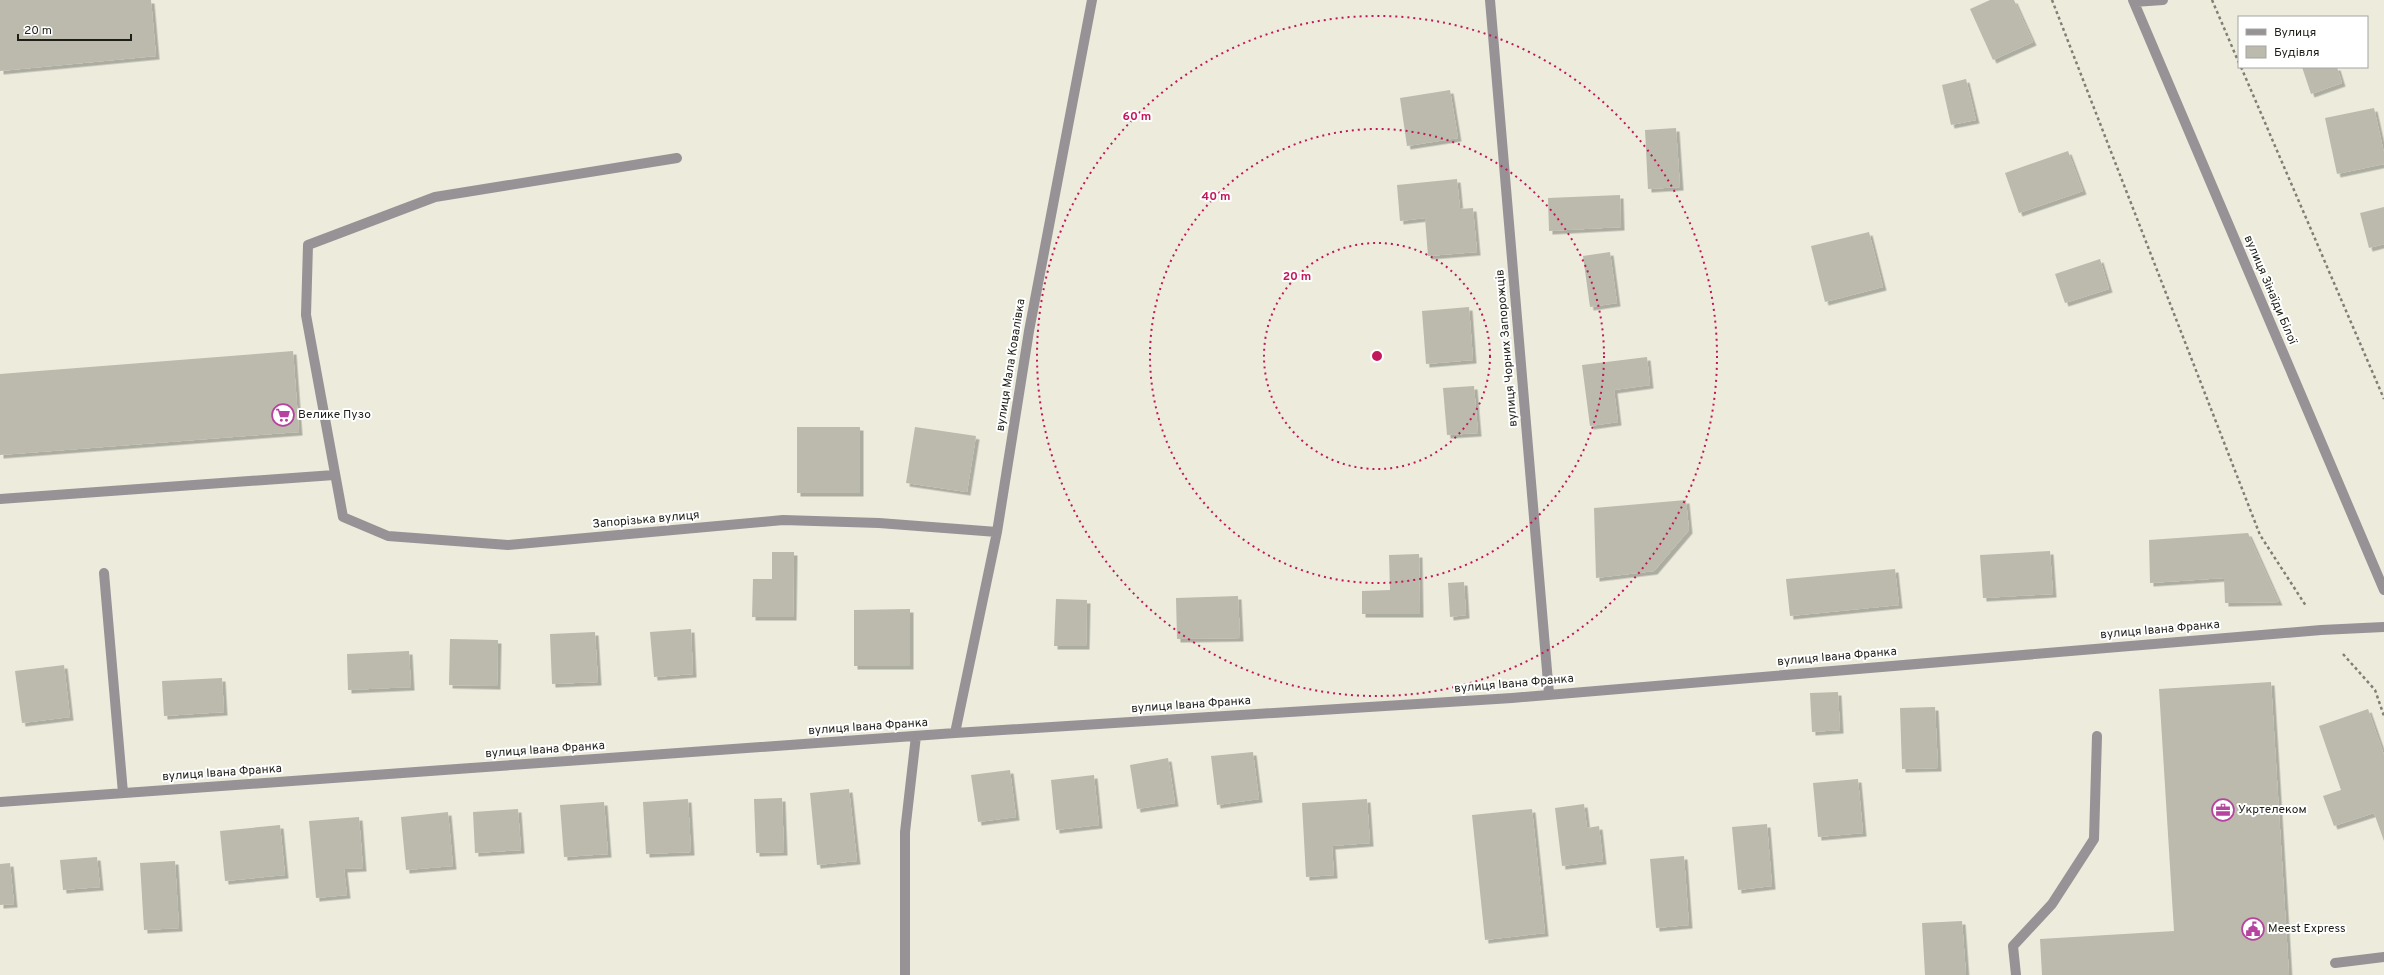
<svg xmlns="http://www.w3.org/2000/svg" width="2384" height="975" font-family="Overpass,sans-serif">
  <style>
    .building { fill: #bcbaac; filter: url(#shadow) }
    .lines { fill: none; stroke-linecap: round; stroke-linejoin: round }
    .path { stroke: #807f75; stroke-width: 2.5; stroke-dasharray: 3 3; stroke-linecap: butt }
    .minor { stroke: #979296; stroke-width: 10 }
    .ring { fill: none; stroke: #c2185b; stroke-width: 2; stroke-dasharray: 2 4 }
    .labels { text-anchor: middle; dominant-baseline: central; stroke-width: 4; stroke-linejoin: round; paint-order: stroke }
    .street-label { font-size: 12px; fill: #1f1f19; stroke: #fff }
    .poi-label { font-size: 12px; fill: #1f1f19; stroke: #fff; text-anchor: start }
    .centre { fill: #c2185b; stroke: #fff; stroke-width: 2 }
    .ring-label { font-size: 12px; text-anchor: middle; font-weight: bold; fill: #c2185b; stroke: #fff; stroke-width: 4; stroke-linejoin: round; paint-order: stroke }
  </style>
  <defs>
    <filter id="shadow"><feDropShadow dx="3.5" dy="3.5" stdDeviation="0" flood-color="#0004"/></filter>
  </defs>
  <rect width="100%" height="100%" fill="#ecebdc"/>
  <!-- building -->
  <path class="building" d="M0,0H151L156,56L0,71Z
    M1990,0H2014L2033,42L1993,60L1970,9Z
    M2302,67H2337L2342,83L2311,94Z
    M1966,79L1976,120L1951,125L1942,85Z
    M1450,90L1458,138L1407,146L1400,98Z
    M2374,108L2384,153V164L2337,174L2325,118Z
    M1676,128L1680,187L1648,189L1645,130Z
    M2068,151L2083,191L2019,213L2005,173Z
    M1457,179L1460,209L1473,208L1477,252L1428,256L1425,218L1400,221L1397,185Z
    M1620,195L1621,227L1549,231L1548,198Z
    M2384,207V244L2369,248L2360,213Z
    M1869,232L1883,287L1825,302L1811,246Z
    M1610,252L1617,303L1590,307L1583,256Z
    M2100,259L2109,289L2065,303L2055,274Z
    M1469,307L1473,360L1426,364L1422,311Z
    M293,351L299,432L0,455V374Z
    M1647,357L1650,385L1614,390L1618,422L1590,426L1582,365Z
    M1474,386L1478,433L1447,435L1443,388Z
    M797,427H860V493H797Z
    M915,427L976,436L967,492L906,483Z
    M1686,500L1689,530L1654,571L1596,578L1594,508Z
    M2248,533L2279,602L2225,603L2224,578L2150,583L2149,540Z
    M2050,551L2053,594L1983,598L1980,555Z
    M772,552H794L793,617H752L753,579H772Z
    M1419,554L1420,614H1362V591L1390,590L1389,555Z
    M1895,569L1899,605L1790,616L1786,579Z
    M1464,582L1466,615L1450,617L1448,583Z
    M1238,596L1240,638L1177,639L1176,598Z
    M1056,599L1087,600L1086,646H1054Z
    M910,609V666H854V610Z
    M691,629L693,674L654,677L650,632Z
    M595,632L598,682L552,684L550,634Z
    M450,639L498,640L497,686L449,685Z
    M409,651L411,687L348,690L347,654Z
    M64,665L70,717L22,723L15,671Z
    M222,678L224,712L164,716L162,681Z
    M2271,682L2289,975H2042L2040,939L2174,931L2159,689Z
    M1838,692L1840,730L1812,732L1810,693Z
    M1935,707L1938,768L1902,769L1900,708Z
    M2368,709L2384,755V841L2374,813L2334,826L2323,796L2341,790L2319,726Z
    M1253,752L1259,799L1217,805L1211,756Z
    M1168,758L1175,803L1137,809L1130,765Z
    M1010,770L1016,817L978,822L971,775Z
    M1094,775L1099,825L1056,830L1051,780Z
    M1858,779L1863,833L1818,837L1813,783Z
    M849,789L857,861L817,865L810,793Z
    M782,798L784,852L756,853L754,799Z
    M688,799L691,852L646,854L643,802Z
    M1367,799L1370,843L1332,846L1334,875L1306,877L1302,803Z
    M604,802L608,854L564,857L560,805Z
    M1584,804L1587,828L1599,826L1603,861L1562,866L1555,808Z
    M518,809L521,850L475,853L473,812Z
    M1532,809L1545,933L1485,940L1472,815Z
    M448,812L453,866L406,870L401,817Z
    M359,817L363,868L344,869L347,895L316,898L309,821Z
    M1767,824L1772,886L1738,890L1732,827Z
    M280,825L285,875L225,881L220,831Z
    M1684,856L1689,925L1656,928L1650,859Z
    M97,857L100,887L63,890L60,860Z
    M175,861L179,928L144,930L140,863Z
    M10,863L14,904L0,905V864Z
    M1962,921L1966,975H1925L1922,923Z"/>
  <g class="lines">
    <!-- path -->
    <path class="path" d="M2052,0L2260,535L2306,606
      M2212,0L2239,63
      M2241,67L2384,399
      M2343,654L2375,690L2384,716"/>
    <!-- minor -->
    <path class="minor" d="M1490,0L1549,694
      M2133,0L2384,590
      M2134,2L2163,0
      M677,158L435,197L308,245L306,315L343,517L388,536L508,545L783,520L879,523L997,532
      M0,499L334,475
      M104,573L123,793
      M955,733L997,532L1029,331L1092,0
      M0,802L955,733L1512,698L2321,630L2384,627
      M2335,963L2384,957
      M905,975V832L916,736
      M2016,975L2013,946L2052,904L2094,839L2097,736"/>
  </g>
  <!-- distance rings -->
  <g class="ring">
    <circle cx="1377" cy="356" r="113"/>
    <circle cx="1377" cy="356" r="227"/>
    <circle cx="1377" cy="356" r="340"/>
  </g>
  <!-- icons -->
  <defs>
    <g id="supermarket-ring" transform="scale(1.15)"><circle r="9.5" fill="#fff" stroke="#b6449e" stroke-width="1.5"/><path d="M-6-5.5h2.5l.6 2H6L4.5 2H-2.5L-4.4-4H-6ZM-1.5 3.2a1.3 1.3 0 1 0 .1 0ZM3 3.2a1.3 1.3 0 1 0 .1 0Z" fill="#b6449e"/></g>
    <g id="office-ring" transform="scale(1.15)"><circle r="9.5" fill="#fff" stroke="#b6449e" stroke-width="1.5"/><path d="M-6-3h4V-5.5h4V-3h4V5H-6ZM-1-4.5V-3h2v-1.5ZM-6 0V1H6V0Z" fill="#b6449e"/></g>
    <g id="civic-ring" transform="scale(1.15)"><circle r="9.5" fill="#fff" stroke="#b6449e" stroke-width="1.5"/><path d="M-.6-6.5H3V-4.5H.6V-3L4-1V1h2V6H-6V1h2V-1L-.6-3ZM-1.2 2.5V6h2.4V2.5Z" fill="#b6449e"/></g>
  </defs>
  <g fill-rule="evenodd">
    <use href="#supermarket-ring" x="283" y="415"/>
    <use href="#office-ring" x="2223" y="810"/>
    <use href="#civic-ring" x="2253" y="929"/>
  </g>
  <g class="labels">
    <!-- street labels -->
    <g class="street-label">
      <text transform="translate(2270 290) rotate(67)">вулиця Зінаїди Білої</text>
      <text transform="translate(1507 348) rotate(-95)">вулиця Чорних Запорожців</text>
      <text transform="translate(1011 365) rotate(-81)">вулиця Мала Ковалівка</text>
      <text transform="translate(646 520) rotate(-5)">Запорізька вулиця</text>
      <text transform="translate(2160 630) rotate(-5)">вулиця Івана Франка</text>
      <text transform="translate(1837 657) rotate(-5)">вулиця Івана Франка</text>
      <text transform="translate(1514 684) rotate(-5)">вулиця Івана Франка</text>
      <text transform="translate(1191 705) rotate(-4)">вулиця Івана Франка</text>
      <text transform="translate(868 727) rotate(-4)">вулиця Івана Франка</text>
      <text transform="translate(545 750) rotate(-4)">вулиця Івана Франка</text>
      <text transform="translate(222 773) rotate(-4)">вулиця Івана Франка</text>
    </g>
    <!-- poi labels -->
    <g class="poi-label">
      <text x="298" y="415">Велике Пузо</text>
      <text x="2238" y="810">Укртелеком</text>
      <text x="2268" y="929">Meest Express</text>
    </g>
  </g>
  <circle cx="1377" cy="356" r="6" class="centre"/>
  <g class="ring-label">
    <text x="1137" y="120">60 m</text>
    <text x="1216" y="200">40 m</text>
    <text x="1297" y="280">20 m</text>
  </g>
  <!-- legend -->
  <rect x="2238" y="16" width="130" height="52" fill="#ffffff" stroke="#a5a5a3"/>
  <rect x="2246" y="29" width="20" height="6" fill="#979296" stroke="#a5a5a3"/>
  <text x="2274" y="36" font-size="12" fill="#1f1f19">Вулиця</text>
  <rect x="2246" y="46" width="20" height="12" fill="#bcbaac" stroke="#a5a5a3"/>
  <text x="2274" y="56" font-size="12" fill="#1f1f19">Будівля</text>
  <!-- scale -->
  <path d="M18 34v6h113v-6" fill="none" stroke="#1f1f19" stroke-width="2"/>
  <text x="24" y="34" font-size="12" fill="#1f1f19" stroke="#ffffff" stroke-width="3" paint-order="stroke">20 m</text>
</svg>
